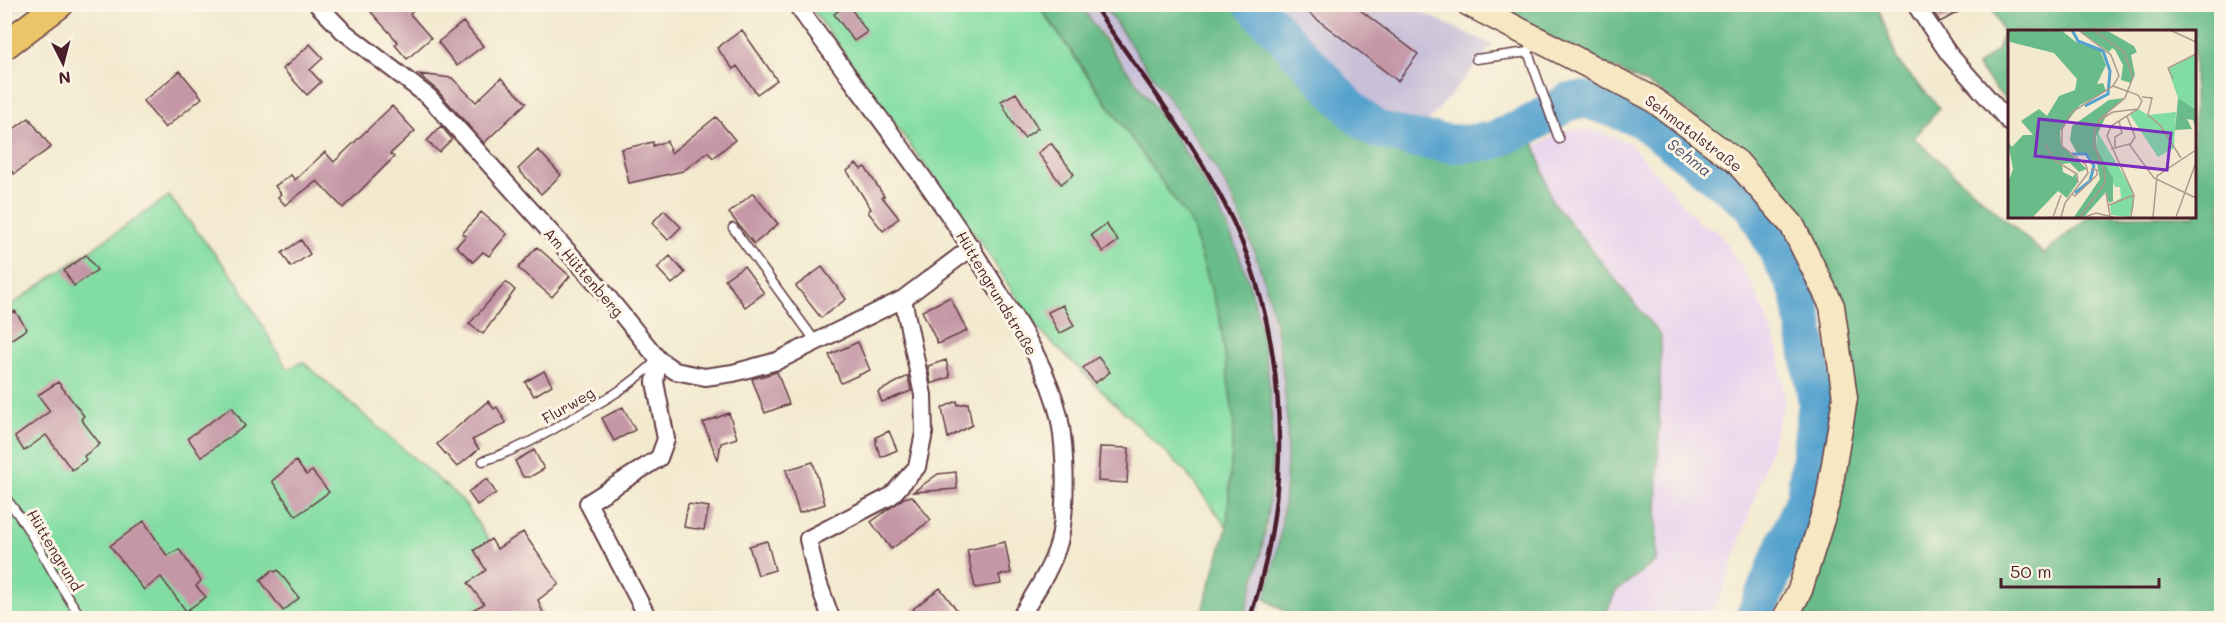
<svg xmlns="http://www.w3.org/2000/svg" width="2226" height="623" font-family="Mali,sans-serif">
  <style>
    .built { fill: #e7d2ef }
    .industrial { fill: #c8bfd8 }
    .green { fill: #82dda3; stroke: #667e67; stroke-width: 1.5 }
    .forest { fill: #69bc89; stroke: #5a6e5a; stroke-width: 1.5 }
    .lines { fill: none; stroke-linecap: round; stroke-linejoin: round }
    .river { stroke: #54a2ce; stroke-width: 38 }
    .building { fill: #c496a6 }
    .service-casing { stroke: #633d44; stroke-width: 11 }
    .minor-casing { stroke: #633d44; stroke-width: 20 }
    .secondary-casing { stroke: #633d44; stroke-width: 27 }
    .primary-casing { stroke: #633d44; stroke-width: 30 }
    .service { stroke: #fff; stroke-width: 8 }
    .minor { stroke: #fff; stroke-width: 16 }
    .secondary { stroke: #f7e8c3; stroke-width: 24 }
    .primary { stroke: #ecc569; stroke-width: 27 }
    .rail { stroke: #4a1f2b; stroke-width: 4.5 }
    .labels { text-anchor: middle; dominant-baseline: central; stroke-width: 6; stroke-linejoin: round; paint-order: stroke }
    .street-label { font-size: 15px; fill: #4a1f2b; stroke: #fcf5e5 }
    .water-label { font-size: 16px; font-style: italic; fill: #4e536c; stroke: #fcf5e5 }
    .inset-river { fill: none; stroke: #54a2ce; stroke-width: 3 }
    .inset-road { fill: none; stroke: #af988d; stroke-width: 1.5 }
    .view { fill: #7b2cbf; fill-opacity: 0.15; stroke: #7b2cbf; stroke-width: 3 }
    .inset-edge { fill: none; stroke: #4a1f2b; stroke-width: 3 }
  </style>
  <rect width="100%" height="100%" fill="#fcf5e5"/>
  <filter id="ink" filterUnits="userSpaceOnUse"><feTurbulence type="fractalNoise" baseFrequency=".0167" numOctaves="2"/><feDisplacementMap in="SourceGraphic" scale="12" xChannelSelector="R" yChannelSelector="G"/><feConvolveMatrix kernelMatrix="1 2 1 2 8 2 1 2 1" color-interpolation-filters="sRGB"/></filter>
  <filter id="wash" filterUnits="userSpaceOnUse"><feTurbulence type="fractalNoise" baseFrequency=".008" numOctaves="4" result="noise"/><feDisplacementMap in="SourceGraphic" scale="24" xChannelSelector="R" yChannelSelector="G"/><feGaussianBlur stdDeviation="1.35" result="paint"/><feColorMatrix in="noise" values="0 0 0 0 0 0 0 0 0 0 0 0 0 0 0 0 0 1.4 0 .05"/><feComposite in="paint" operator="in"/></filter>
  <g filter="url(#wash)">
    <rect width="100%" height="100%" fill="#f3e9cf"/>
    <!-- built -->
    <path class="built" d="M5,4H26V5L5,21Z
      M1569,129L1598,131L1629,143L1702,226L1718,231L1755,289L1779,352L1785,399L1759,485L1722,593L1708,618H1604L1616,591L1656,561L1661,336L1552,201L1536,146Z"/>
    <!-- industrial -->
    <path class="industrial" d="M1081,5H1104L1167,94L1222,180L1255,251L1266,289L1283,371L1287,414V455L1281,530L1274,564L1258,618H1243L1251,595L1267,528L1270,491L1272,415L1268,374L1252,293L1225,222L1207,187L1152,103Z
      M1262,5H1405L1493,45L1413,139L1375,129L1357,115Z"/>
    <!-- green -->
    <path class="green" d="M809,5H1038L1192,225L1220,319L1234,422L1227,527L1185,471L1036,327L983,246Z
      M169,196L238,283L287,369L303,362L462,500L542,618H5L4,310Z"/>
    <!-- forest -->
    <path class="forest" d="M1039,5H1081C1097,32 1117,57 1136,82C1161,116 1186,151 1207,188C1281,315 1290,480 1243,618H1200L1227,527L1234,422L1220,319L1192,225Z
      M1104,5H1262L1357,115L1375,129L1413,139L1458,144L1492,141L1529,125L1552,201L1661,336L1656,561L1616,591L1604,618H1295L1265,599C1271,575 1278,552 1281,528C1298,410 1280,286 1223,181C1216,168 1207,155 1199,143C1168,96 1134,51 1104,5Z
      M1483,5H1877L1898,62L1940,108L1914,138L2044,254L2089,216H2194V32H2010V106L1977,66L1997,50L2003,33L1991,5H2221V618H1795L1818,572L1849,463L1852,396L1842,299L1813,239L1751,159L1657,89Z"/>
    <g class="lines">
      <!-- river -->
      <path class="river" d="M1253,4L1357,115L1375,129L1413,139L1458,144L1492,141L1529,125L1570,101L1588,100L1640,118L1753,205L1799,292L1817,403L1805,498L1754,618"/>
    </g>
    <g id="blocks">
      <!-- building -->
      <path class="building" d="M380,4H421L410,14L431,38L407,59L395,45L398,42L371,12Z
        M848,4L867,32L854,41L834,14Z
        M1297,4H1352L1418,54L1398,81Z
        M1928,4H1973L1940,22Z
        M463,22L483,46L457,66L438,42Z
        M742,30L777,80L757,94L737,66L733,69L717,48Z
        M310,44L323,58L310,70L321,82L307,95L283,69Z
        M180,71L202,98L165,128L143,101Z
        M418,74L452,78L476,102L501,78L526,103L484,143L437,90Z
        M1016,93L1038,128L1024,138L1014,125L1001,101Z
        M392,106L415,131L390,154L394,157L343,208L317,181L285,205L278,197L281,194L275,186L291,175L295,180L325,152L334,162Z
        M716,117L735,140L713,158L708,152L683,171L629,183L621,149L653,142V146L667,141L671,153Z
        M29,118L51,147L14,174L4,161V136Z
        M441,126L452,139L439,152L427,141Z
        M1051,143L1074,174L1061,184L1038,153Z
        M538,150L561,175L541,194L518,169Z
        M856,164L861,169L865,167L884,196L882,197L899,218L883,231L868,212L871,209L847,171Z
        M753,193L778,224L754,244L729,213Z
        M664,210L681,227L668,240L652,223Z
        M481,212L507,234L489,256L483,252L473,262L456,246L466,236L462,234Z
        M1106,224L1118,241L1103,252L1091,235Z
        M301,240L310,254L291,267L282,253Z
        M537,247L570,276L552,297L518,268Z
        M86,255L97,270L74,286L64,271Z
        M670,256L685,273L672,284L657,268Z
        M744,266L764,293L745,307L725,279Z
        M822,267L846,299L821,318L796,286Z
        M506,282L515,290L483,334L469,324Z
        M950,297L967,331L938,344L922,311Z
        M1063,305L1074,326L1059,334L1048,312Z
        M15,311L27,329L4,344V319Z
        M858,342L870,370L841,383L829,355Z
        M1098,357L1110,372L1095,383L1083,368Z
        M946,360L950,377L931,384L928,366Z
        M544,371L552,385L534,396L525,382Z
        M777,372L789,404L765,413L752,379Z
        M908,376L911,391L882,402L878,392Z
        M58,382L84,416L81,419L100,444L84,456L86,460L72,470L46,435L24,451L15,437L50,411L38,395Z
        M488,401L494,409L497,407L506,423L472,440L479,449L457,467L437,444Z
        M957,401L958,405L968,403L972,425L948,438L942,408Z
        M232,407L245,426L201,457L188,438Z
        M623,407L635,430L614,441L602,418Z
        M729,413L737,438L721,443L718,460L703,423Z
        M889,431L897,450L881,457L876,444V437Z
        M1100,447L1129,448L1127,483L1098,481Z
        M534,450L544,469L530,477H523L515,461Z
        M296,461L306,475L312,471L329,492L296,516L272,481Z
        M813,462L825,504L799,513L786,470Z
        M956,472L957,489L913,492L938,474Z
        M487,479L496,493L477,505L468,492Z
        M912,496L931,520L891,549L871,522L904,498Z
        M688,504L709,507L704,530L684,527Z
        M144,521L167,556L179,549L201,581L196,586L206,597L186,611L161,577L144,590L110,546Z
        M523,532L559,584L538,600L545,618H457L484,604L468,583L486,570L474,550L491,539L497,549Z
        M767,541L775,570L758,575L749,546Z
        M1005,542L1011,573L999,575L1001,584L975,588L967,550Z
        M273,570L275,572L278,570L299,598L283,611L260,580Z
        M940,588L963,618H921L913,609Z"/>
    </g>
  </g>
  <g filter="url(#ink)">
    <use href="#blocks" fill-opacity="0" stroke="#633d44" stroke-width="1.5"/>
    <g class="lines">
      <!-- service casing -->
      <g class="service-casing">
        <path id="service" d="M1528,52L1559,139
          M1476,59L1528,52L1531,48
          M733,228L816,342
          M483,461C515,451 542,436 571,419C602,402 631,386 656,361
          M4,496C36,534 53,579 82,618"/>
      </g>
      <!-- minor casing -->
      <g class="minor-casing">
        <path id="minor" d="M317,4L343,31L429,97L598,285L658,359L675,371L705,377L733,373L777,361L903,299L972,247
          M796,4C865,100 939,193 1000,294C1023,331 1049,372 1059,416C1066,450 1067,507 1059,542C1052,568 1033,596 1020,618
          M1915,4L1949,54L2010,123
          M648,618L588,503L659,458L666,439L655,382L658,359
          M831,618L817,579L808,539L891,496L917,467L924,433L923,395L903,299"/>
      </g>
      <!-- secondary casing -->
      <g class="secondary-casing">
        <path id="secondary" d="M1469,4L1651,98L1737,162L1792,225L1832,306L1845,398L1828,500L1800,590L1785,618"/>
      </g>
      <!-- primary casing -->
      <g class="primary-casing">
        <path id="primary" d="M4,46L60,4"/>
      </g>
      <!-- service -->
      <use href="#service" class="service"/>
      <!-- minor -->
      <use href="#minor" class="minor"/>
      <!-- secondary -->
      <use href="#secondary" class="secondary"/>
      <!-- primary -->
      <use href="#primary" class="primary"/>
      <!-- rail -->
      <path class="rail" d="M1093,4C1133,65 1180,122 1215,186C1288,316 1297,478 1250,618"/>
    </g>
  </g>
  <g class="labels">
    <!-- street labels -->
    <g class="street-label">
      <text transform="translate(1694 133) rotate(37)">Sehmatalstraße</text>
      <text transform="translate(584 272) rotate(49)">Am Hüttenberg</text>
      <text transform="translate(997 293) rotate(59)">Hüttengrundstraße</text>
      <text transform="translate(568 405) rotate(-30)">Flurweg</text>
      <text transform="translate(55 550) rotate(59)">Hüttengrund</text>
    </g>
    <!-- water labels -->
    <g class="water-label">
      <text transform="translate(1690 157) rotate(38)">Sehma</text>
    </g>
  </g>
  <!-- overview -->
  <g transform="translate(2008 30)">
    <rect width="188" height="188" fill="#f3e9cf"/>
    <path d="M187,24V79L170,68L160,39ZM130,79L140,85L168,82L166,118L150,127L122,85ZM89,101L124,159L126,177L121,187L103,185L102,175L113,168L112,157H107L89,119Z" fill="#82dda3"/>
    <path d="M0,0H53L68,12L92,20L98,35L89,54L95,53L98,61L72,75L52,101L53,115L79,139L71,142L62,133L54,134L55,142L65,147L67,143L70,152L59,168L50,161L25,187H0V153L5,139L0,112L4,117L15,105H25L13,91L31,79L39,86L51,66L67,60L69,49L46,23L2,12ZM70,0H98L126,16L129,22L123,25L127,45L123,53L113,50L115,35L107,20L104,18L101,22ZM116,68L100,82L88,107L89,119L105,148V171L101,173L98,162L76,187H66L92,149L89,134L78,124L69,123L62,110L64,96L101,70ZM170,68L187,79V96L185,90L179,89L184,99L167,100Z" fill="#69bc89"/>
    <path class="inset-river" d="M64,0L70,11L95,21L102,41L100,64L77,76M64,124H78L86,136L82,151L67,163"/>
    <path class="inset-road" d="M162,0L188,12M165,49L160,38L188,24M105,56L130,65L134,71L130,79L103,96L99,106L126,165L123,187M134,67L144,68L140,85L152,95L173,128M119,86L127,107L122,115M90,91L105,82L130,79M37,114L46,130L69,144L70,153M107,117V107L114,103L111,91M103,119L121,114L146,148L188,168M98,163L102,186M64,164L67,166L89,145V140L83,139M101,175L126,165M45,187L53,165M53,187L57,173L80,143L78,135L54,116V99L64,82L105,56L111,46L103,25L70,0M72,187L97,153L96,139L86,115L87,99L93,88L117,68L125,47L116,22L85,0M77,187L88,183L105,187M145,187L149,146L188,120M168,187L187,135"/>
    <path class="view" d="M31,89L163,103L159,140L27,126Z"/>
    <rect width="188" height="188" class="inset-edge"/>
  </g>
  <!-- margin -->
  <rect width="2226" height="623" fill="none" stroke="#fcf5e5" stroke-width="24"/>
  <!-- north arrow -->
  <g transform="translate(63 63) rotate(174)" stroke="#fcf5e5" stroke-width="4.5" paint-order="stroke">
  <path d="M0-4.5L10 22L0 15L-10 22Z" fill="#4a1f2b"/>
  <text y="-9" font-size="16" font-weight="bold" text-anchor="middle" fill="#4a1f2b">N</text>
  </g>
  <!-- scale -->
  <path d="M2001 578v9h158v-9" fill="none" stroke="#4a1f2b" stroke-width="3"/>
  <text x="2010" y="578" font-size="18" fill="#4a1f2b" stroke="#fcf5e5" stroke-width="4.5" paint-order="stroke">50 m</text>
</svg>
